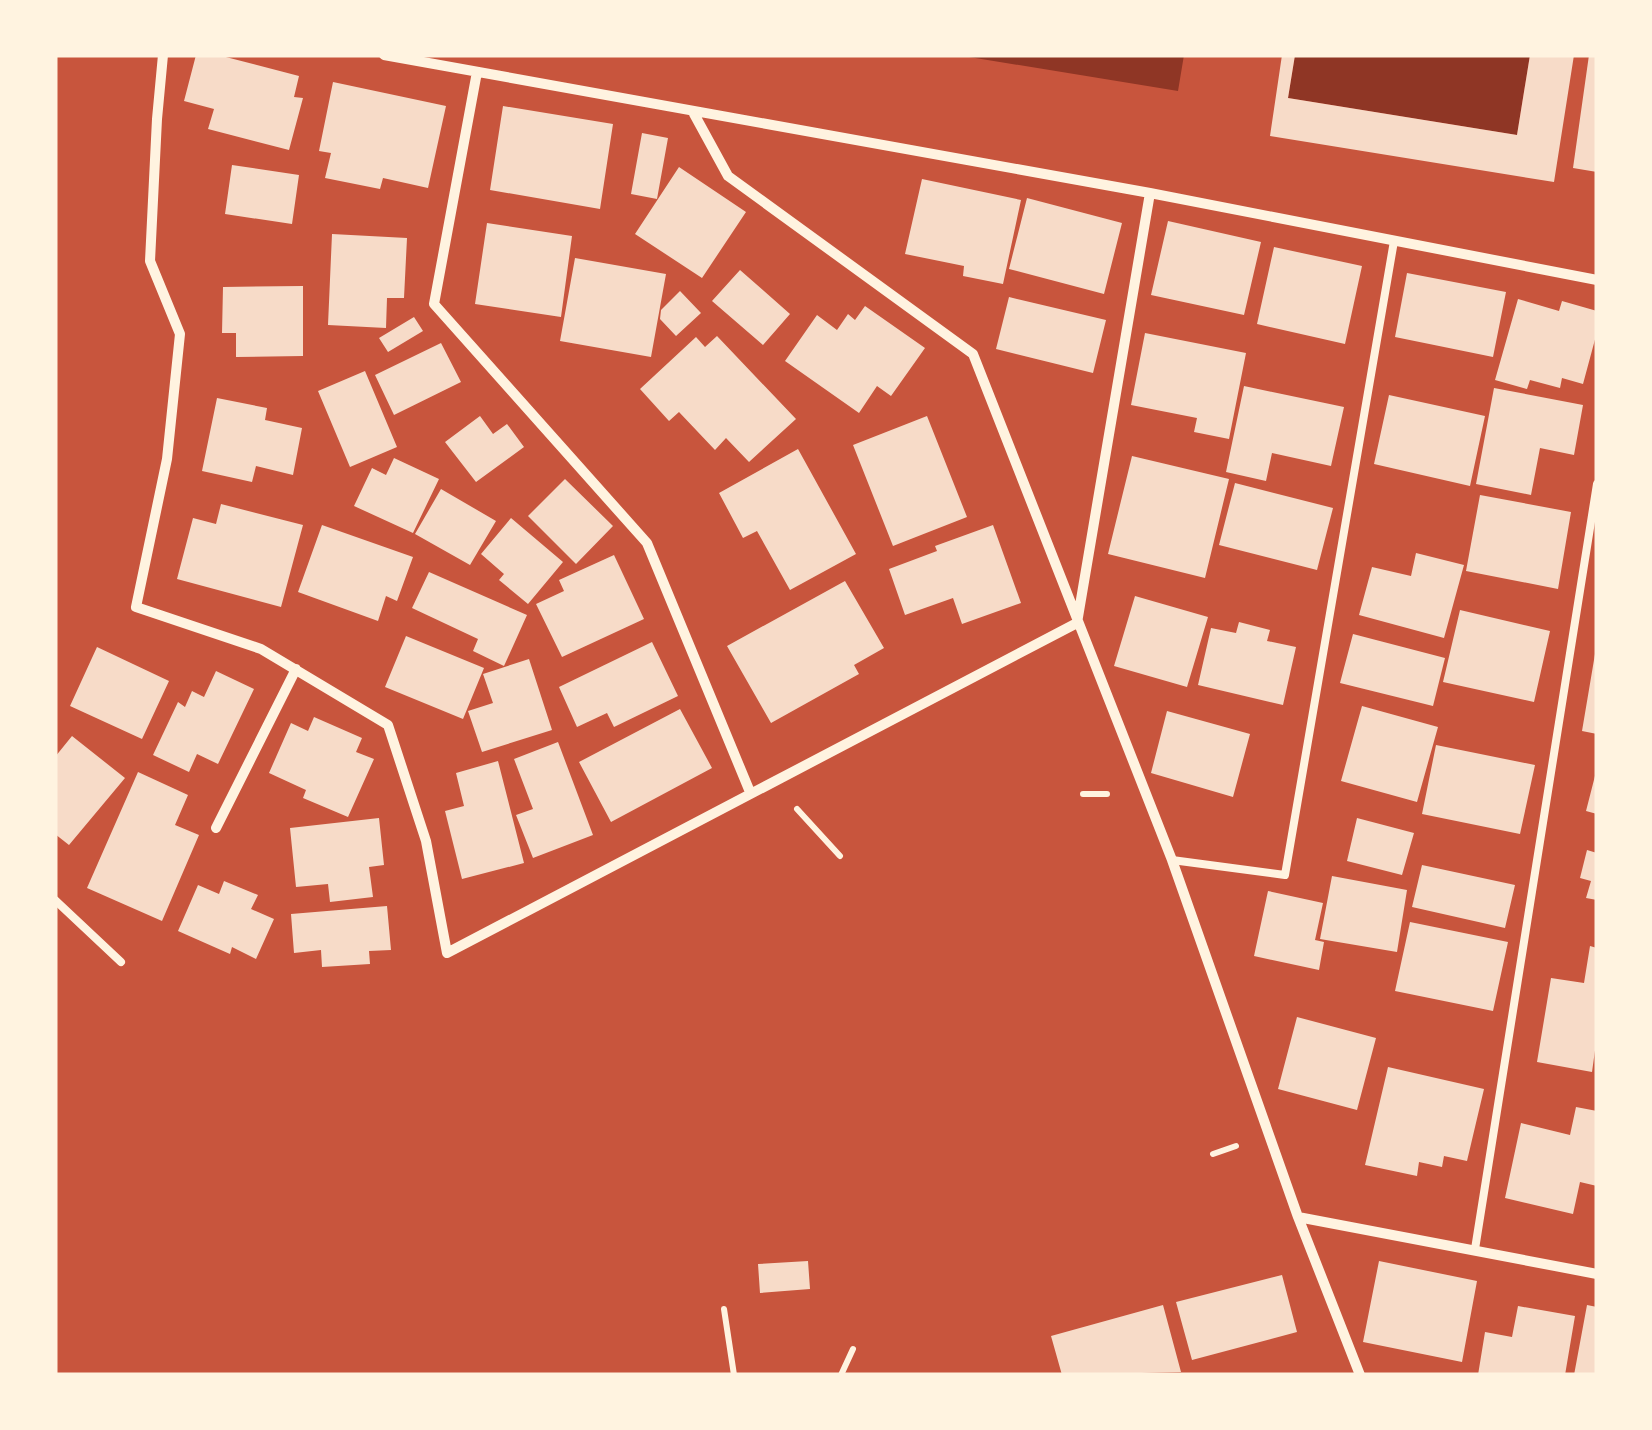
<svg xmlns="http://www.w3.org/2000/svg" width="1652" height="1430" font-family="Jost,sans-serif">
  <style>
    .water { fill: #8f3625 }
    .building { fill: #f7dbc8 }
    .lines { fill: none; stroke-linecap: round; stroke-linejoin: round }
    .path { stroke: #fff3e0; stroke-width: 6 }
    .service { stroke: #fff3e0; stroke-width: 8 }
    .minor { stroke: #fff3e0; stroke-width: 10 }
  </style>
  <rect width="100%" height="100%" fill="#c8553d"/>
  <!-- water -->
  <path class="water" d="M957,55H1184L1178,91Z
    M1295,55H1530L1517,135L1288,98Z"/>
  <!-- building -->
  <path class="building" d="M196,55H218L299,76L294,97L303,98L289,150L208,129L214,109L184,101Z
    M1282,55H1295L1288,98L1517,135L1530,55H1574L1554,182L1270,136Z
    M1589,55H1597V172L1573,168Z
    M333,82L446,106L428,188L383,178L380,189L325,178L331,153L319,151Z
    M503,106L613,124L600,209L490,190Z
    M642,133L668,138L657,199L631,194Z
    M232,165L299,175L292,224L225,214Z
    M679,167L746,212L702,278L635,234Z
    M922,179L1021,200L1003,284L963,276L964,266L905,254Z
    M1027,198L1122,223L1104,294L1009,269Z
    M1168,221L1261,242L1244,315L1151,295Z
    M487,223L572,236L561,317L475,304Z
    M332,234L407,238L404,298H387L386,328L328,325Z
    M1274,247L1362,266L1345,344L1257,324Z
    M575,258L666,274L651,357L560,341Z
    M740,270L790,314L763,345L712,301Z
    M1407,273L1506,292L1493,357L1395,337Z
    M303,286V356L236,357V333H222L223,287Z
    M680,291L701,313L676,336L660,319L661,310Z
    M1009,297L1106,320L1093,373L996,349Z
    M1518,299L1559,311L1562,301L1597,311V332L1583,384L1562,378L1560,388L1530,380L1527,389L1495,380Z
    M865,306L925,348L891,396L877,386L859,413L785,361L817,315L837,330L848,314L855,320Z
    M414,317L423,331L388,352L379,338Z
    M1145,333L1246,353L1229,439L1194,432L1197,418L1131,405Z
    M717,336L796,419L749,462L726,438L715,450L679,412L669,421L640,389L696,337L705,347Z
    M441,343L461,382L394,415L375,375Z
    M365,371L397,447L350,467L318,391Z
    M1244,386L1344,407L1331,466L1272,453L1266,481L1226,472Z
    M1494,388L1583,405L1574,455L1540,448L1531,495L1476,484Z
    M1389,395L1485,416L1470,486L1374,464Z
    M217,398L267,408L265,420L302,428L293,475L256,466L252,482L202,471Z
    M480,416L493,434L507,424L524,447L476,482L445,442Z
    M927,416L967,517L893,546L853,445Z
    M798,449L856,554L790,590L757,531L743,538L719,493Z
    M1132,456L1229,479L1205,578L1108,554Z
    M394,458L439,479L413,533L354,506L372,468L386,475Z
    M565,479L613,526L576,564L528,516Z
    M1235,483L1333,508L1317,570L1219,545Z
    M441,489L496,521L470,565L415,534Z
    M1480,495L1571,512L1558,589L1466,571Z
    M221,504L303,525L281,607L177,579L193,518L216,524Z
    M511,518L563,562L528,604L499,580L504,574L481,554Z
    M322,525L413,557L397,601L386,596L378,621L298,592Z
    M993,525L1021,603L962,624L953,598L905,615L889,569L937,551L935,546Z
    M1416,553L1464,565L1444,638L1359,615L1372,567L1411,576Z
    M614,555L644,619L562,657L536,604L564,591L559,580Z
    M429,572L527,615L504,666L473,651L478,639L412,608Z
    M845,581L884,648L854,665L859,674L771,723L727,646Z
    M1135,596L1208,617L1187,687L1114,666Z
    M1460,610L1550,631L1534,702L1443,682Z
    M1239,622L1270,630L1267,641L1296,647L1283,705L1198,685L1211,628L1236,633Z
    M1353,634L1445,658L1433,706L1340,683Z
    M406,636L484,668L463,719L385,687Z
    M652,642L678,696L614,727L607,713L577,727L559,687Z
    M97,647L169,681L142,739L70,706Z
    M1595,654H1597V734L1582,731Z
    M529,659L552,730L482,752L468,711L493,703L483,674Z
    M216,671L254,689L218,764L197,754L189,772L153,755L178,702L185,707L192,691L204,697Z
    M1362,706L1438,727L1417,802L1341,781Z
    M680,709L712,768L611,822L579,762Z
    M1167,711L1250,734L1233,797L1151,773Z
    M314,717L362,738L356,752L374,759L348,817L303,798L306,790L269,773L291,723L308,731Z
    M72,736L125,778L69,845L55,834V757Z
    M558,742L593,835L533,858L516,815L533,809L514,759Z
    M1436,745L1535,765L1520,834L1422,814Z
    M498,761L524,863L462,879L445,811L464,806L456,773Z
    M138,772L188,795L175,825L199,835L162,921L87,888Z
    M1596,772L1597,773V814L1586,811Z
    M379,818L384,865L369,867L373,897L330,902L328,884L296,887L290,828Z
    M1357,818L1414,833L1402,875L1347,861Z
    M1587,850L1597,853V900L1586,898L1591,881L1580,878Z
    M1422,865L1515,885L1505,928L1412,907Z
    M1332,876L1407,890L1397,952L1320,939Z
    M224,881L258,895L251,909L274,919L256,959L232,947L230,954L178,931L198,885L219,894Z
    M1268,891L1323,903L1315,940L1324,942L1319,970L1254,956Z
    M387,906L391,950L369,951L370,964L322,967L321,950L294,953L291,914Z
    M1410,922L1508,942L1493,1011L1395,991Z
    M1590,946L1597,948V1036L1592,1072L1537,1062L1551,978L1584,983Z
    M1297,1017L1376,1038L1357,1110L1278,1089Z
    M1388,1067L1484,1089L1467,1161L1444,1156L1442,1167L1419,1162L1417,1176L1365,1165Z
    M1576,1107L1597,1111V1186L1580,1182L1573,1214L1505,1198L1521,1123L1570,1135Z
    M808,1261L810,1289L760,1293L758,1264Z
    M1379,1261L1477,1281L1462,1362L1363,1342Z
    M1282,1275L1297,1332L1192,1360L1176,1302Z
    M1163,1305L1181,1372L1062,1375L1051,1336Z
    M1587,1305L1597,1307V1375H1574Z
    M1518,1306L1575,1316L1565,1375H1478L1485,1332L1512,1337Z"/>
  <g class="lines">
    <!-- path -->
    <path class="path" d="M1083,794H1107
      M797,809L840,856
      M1213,1154L1236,1146
      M724,1309L734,1375
      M841,1375L853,1349"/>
    <!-- service -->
    <path class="service" d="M1172,860L1285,875L1394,241
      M55,900L121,962
      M1475,1249L1597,484"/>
    <!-- minor -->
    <path class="minor" d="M163,55L157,119L150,261L180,334L167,459L136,607L261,649L388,725L426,841L447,953L1077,623L1150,193
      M384,55L1150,193L1597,280
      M477,72L434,304L647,543L750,792
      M693,112L728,176L973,354L1172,860L1298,1217L1360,1375
      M216,828L296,669
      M1298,1217L1597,1274"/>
  </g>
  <!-- border -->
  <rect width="1652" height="1430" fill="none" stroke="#fff3e0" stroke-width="115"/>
</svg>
